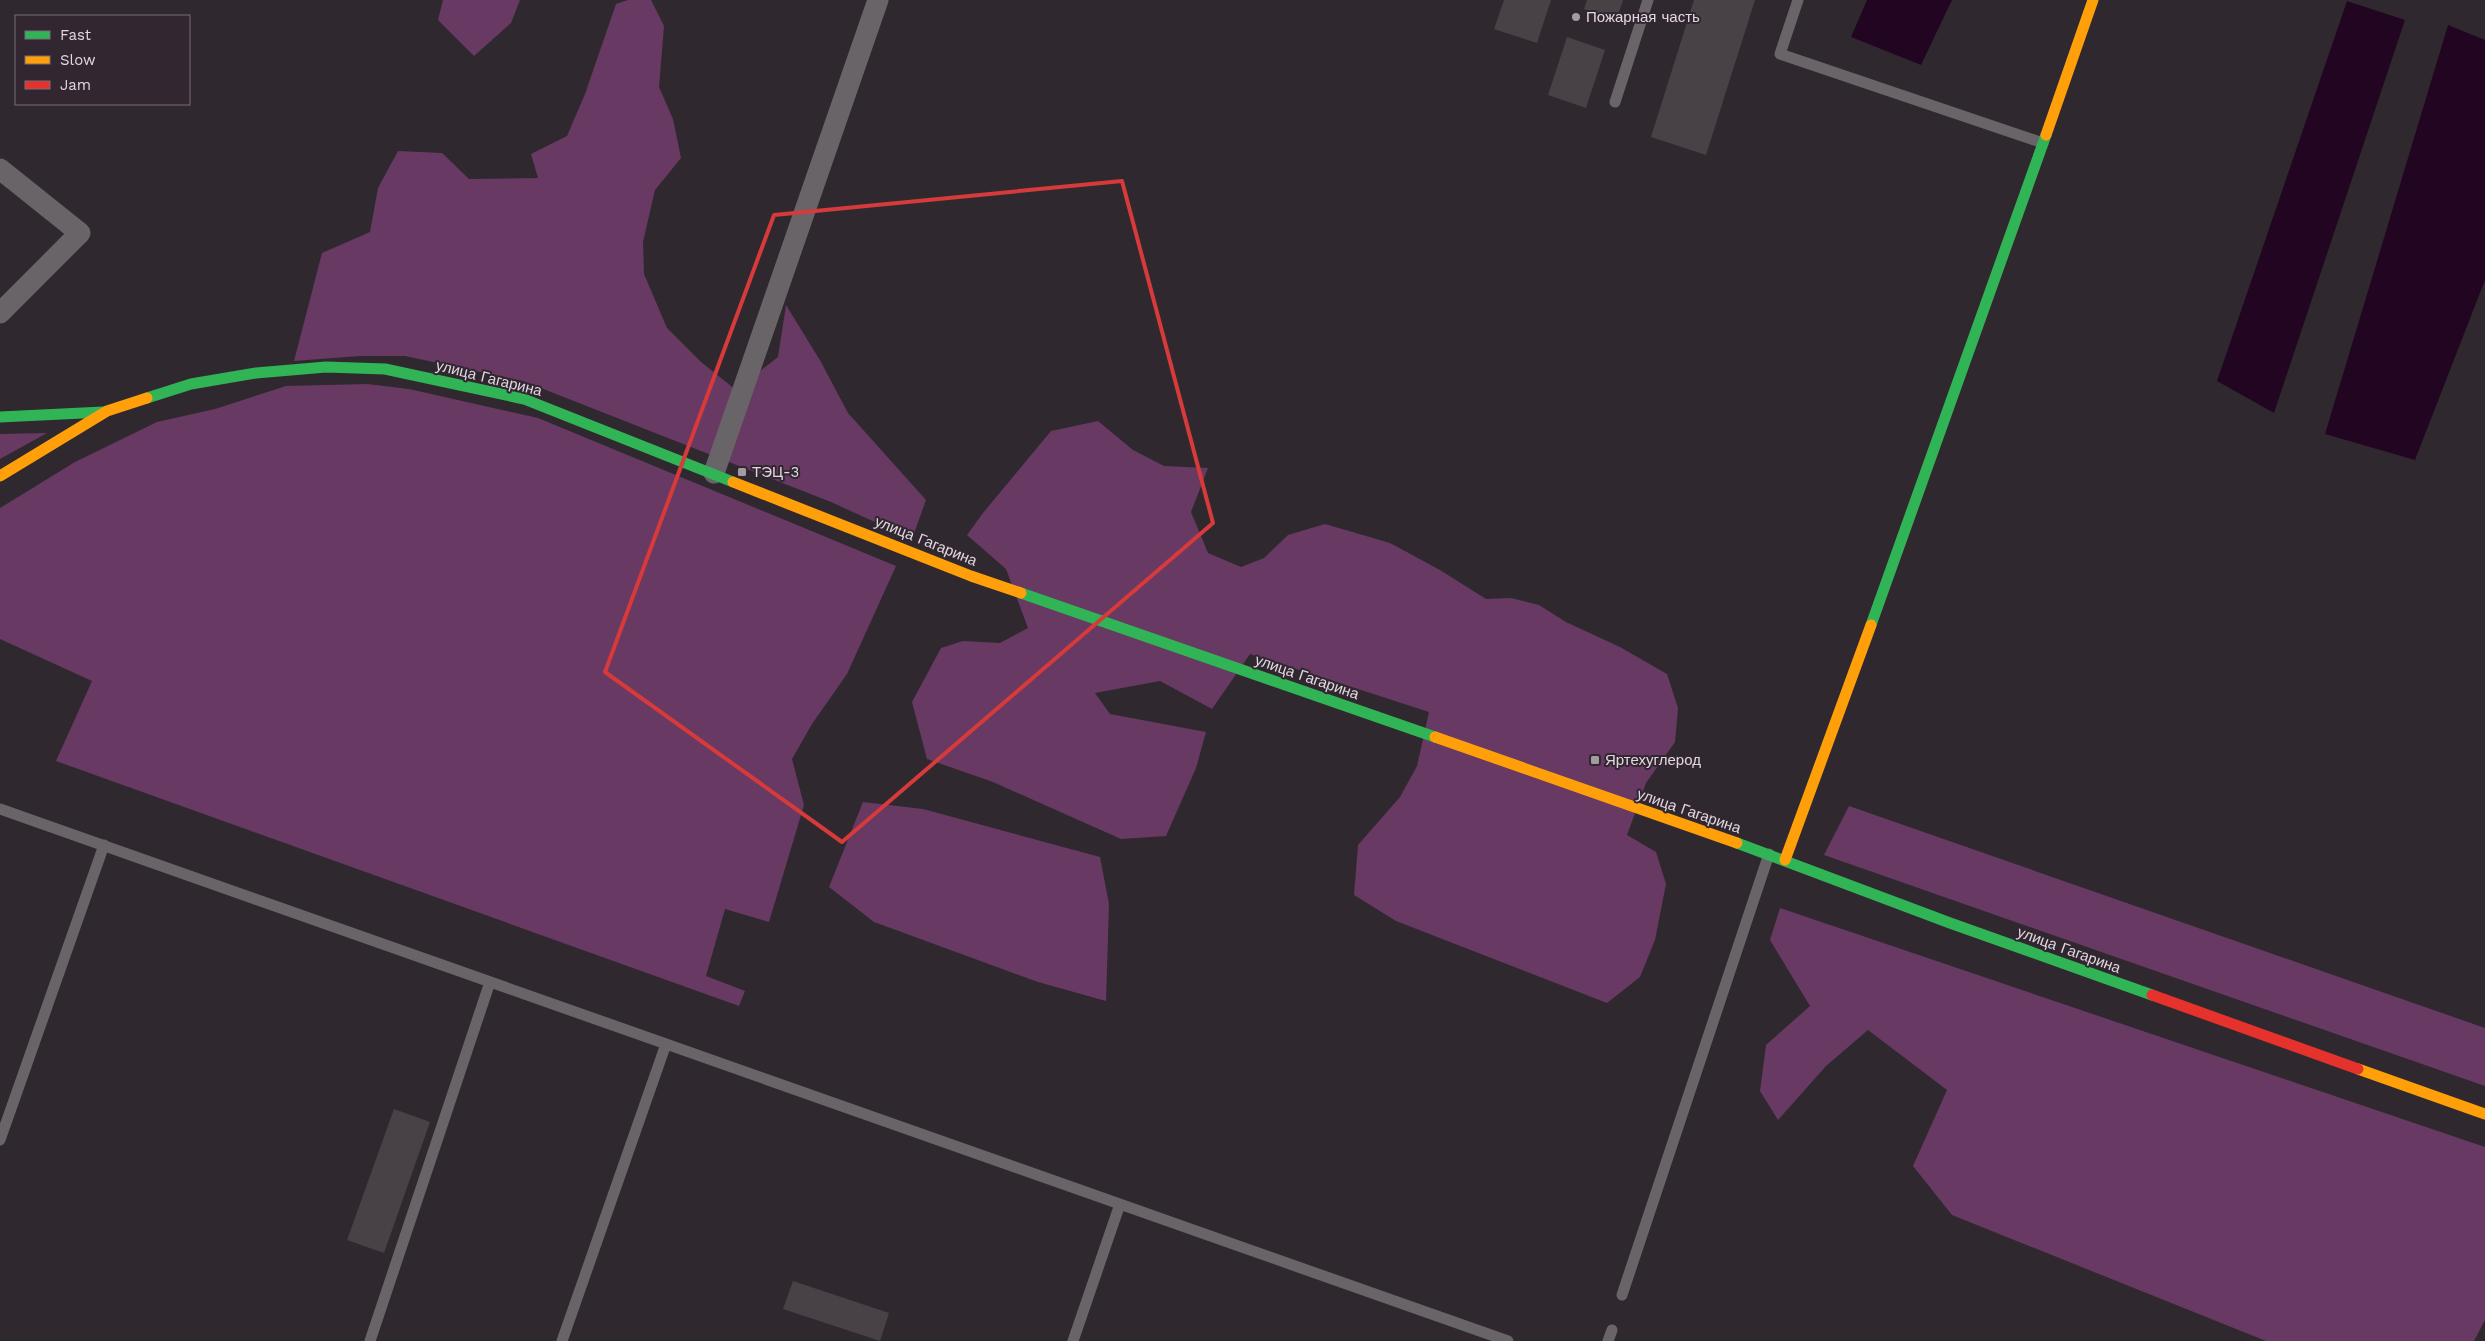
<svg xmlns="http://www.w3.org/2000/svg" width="2485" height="1341" font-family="'Work Sans',sans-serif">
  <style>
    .green { fill: #673963 }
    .water { fill: #220621 }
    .building { fill: #484247 }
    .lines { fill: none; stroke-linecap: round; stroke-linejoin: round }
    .lane { stroke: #686468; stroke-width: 11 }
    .street { stroke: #686468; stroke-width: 21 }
    .fast { stroke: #30b455; stroke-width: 11 }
    .slow { stroke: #ff9f0a; stroke-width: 11 }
    .jam { stroke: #e5322d; stroke-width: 11 }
    .marked { fill: none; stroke: #d73a3a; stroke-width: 4; stroke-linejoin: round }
    .poi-dot { fill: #a29ba1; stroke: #322631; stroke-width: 2 }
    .labels { text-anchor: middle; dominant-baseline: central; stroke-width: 4; stroke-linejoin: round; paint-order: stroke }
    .poi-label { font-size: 15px; fill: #e0d8df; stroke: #322631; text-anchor: start }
    .street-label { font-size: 15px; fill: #e0d8df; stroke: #322631 }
  </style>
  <rect width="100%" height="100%" fill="#2f292f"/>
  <!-- green -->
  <path class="green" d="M443,0H520L511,23L474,56L438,20Z
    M628,0H651L664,26L659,87L673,119L681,158L655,190L643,242L644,274L667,328L701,362L736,390L778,357L786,305L821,362L848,413L926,500L912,539L831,502L523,381L405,356H360L294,361L322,253L370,232L378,188L398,151L442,153L469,179L538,178L531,154L567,136L585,94L616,4Z
    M367,384L409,389L538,418L896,566L847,674L812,724L792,759L804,805L769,922L725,909L706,976L745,991L739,1006L56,761L92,681L0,639V508L75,462L157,422L215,409L286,386Z
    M1098,421L1133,450L1164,466L1208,468L1191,512L1208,553L1241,567L1264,558L1288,535L1325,524L1390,543L1440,570L1486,599L1511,598L1539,605L1566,622L1620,647L1667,674L1678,708L1675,742L1646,783L1627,835L1656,852L1666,884L1655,940L1640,977L1607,1003L1396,921L1354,895L1358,845L1400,797L1417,766L1429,712L1250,654L1212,709L1160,681L1095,693L1110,714L1206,732L1196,768L1166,836L1121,839L993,782L927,759L912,702L941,648L963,641L1000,643L1028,628L1006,569L967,535L983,513L1051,431Z
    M47,433L0,459V434Z
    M863,802L923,809L1100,857L1109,904L1106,1001L1038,982L874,922L829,887Z
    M1849,806L2485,1028V1086L1824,855Z
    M1780,908L2485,1147V1320L2474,1341H2266L1952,1215L1913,1166L1947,1090L1868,1030L1826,1066L1778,1120L1760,1091L1766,1045L1810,1006L1770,940Z"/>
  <!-- water -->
  <path class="water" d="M1867,0H1952L1921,65L1851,37Z
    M2347,1L2405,20L2274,413L2217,381Z
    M2448,25L2485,40V280L2415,460L2325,434Z"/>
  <!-- building -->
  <path class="building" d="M1504,0H1551L1537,43L1494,29Z
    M1587,0H1623L1616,21L1584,9Z
    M1694,0H1755L1706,155L1651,137Z
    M1567,37L1605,50L1586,108L1548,95Z
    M394,1109L430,1122L384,1253L347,1240Z
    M793,1281L889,1313L880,1341L783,1309Z"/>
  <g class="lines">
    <!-- lane -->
    <path class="lane" d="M1798,0L1780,54L2043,143
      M1615,102L1648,0
      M0,809L1508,1341
      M0,1140L104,845
      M1622,1295L1769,854
      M370,1341L490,982
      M562,1341L666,1044
      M1073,1341L1120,1204
      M1608,1341L1612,1330"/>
    <!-- street -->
    <path class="street" d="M0,169L80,233L0,313
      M714,473L878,0"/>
    <!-- fast -->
    <path class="fast" d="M147,398L191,384L256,373L326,367L385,369L524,399L733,482
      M0,417L103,412
      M1021,593L1435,737
      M1871,625L2046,135
      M1737,843L1950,923L2152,995"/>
    <!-- slow -->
    <path class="slow" d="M2046,135L2093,0
      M0,476L107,411L147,398
      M733,482L971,576L1021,593
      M1435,737L1737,843
      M1785,860L1871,625
      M2358,1069L2485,1114"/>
    <!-- jam -->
    <path class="jam" d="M2152,995L2358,1069"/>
  </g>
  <!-- marked area -->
  <path class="marked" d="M1122,181L1213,523L842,842L605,672L774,215Z"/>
  <!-- markers -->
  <g class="poi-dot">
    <circle cx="1576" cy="17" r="5"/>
    <rect x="737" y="467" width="10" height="10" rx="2.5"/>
    <rect x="1590" y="755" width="10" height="10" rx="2.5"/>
  </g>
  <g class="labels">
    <!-- poi labels -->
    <g class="poi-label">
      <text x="1586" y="17">Пожарная часть</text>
      <text x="752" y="472">ТЭЦ-3</text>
      <text x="1605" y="760">Яртехуглерод</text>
    </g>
    <!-- street labels -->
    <g class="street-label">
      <text transform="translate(489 378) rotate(14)">улица Гагарина</text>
      <text transform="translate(926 541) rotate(22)">улица Гагарина</text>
      <text transform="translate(1307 677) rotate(19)">улица Гагарина</text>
      <text transform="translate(1689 811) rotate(19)">улица Гагарина</text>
      <text transform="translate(2069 950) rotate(20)">улица Гагарина</text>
    </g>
  </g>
  <!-- legend -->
  <rect x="15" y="15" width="175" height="90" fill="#322631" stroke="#786d77"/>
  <rect x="25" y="31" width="25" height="8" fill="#30b455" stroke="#786d77"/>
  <text x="60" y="40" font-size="15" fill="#e0d8df">Fast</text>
  <rect x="25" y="56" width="25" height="8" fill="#ff9f0a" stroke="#786d77"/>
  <text x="60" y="65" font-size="15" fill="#e0d8df">Slow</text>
  <rect x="25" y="81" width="25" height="8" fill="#e5322d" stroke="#786d77"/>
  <text x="60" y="90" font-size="15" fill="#e0d8df">Jam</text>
</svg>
